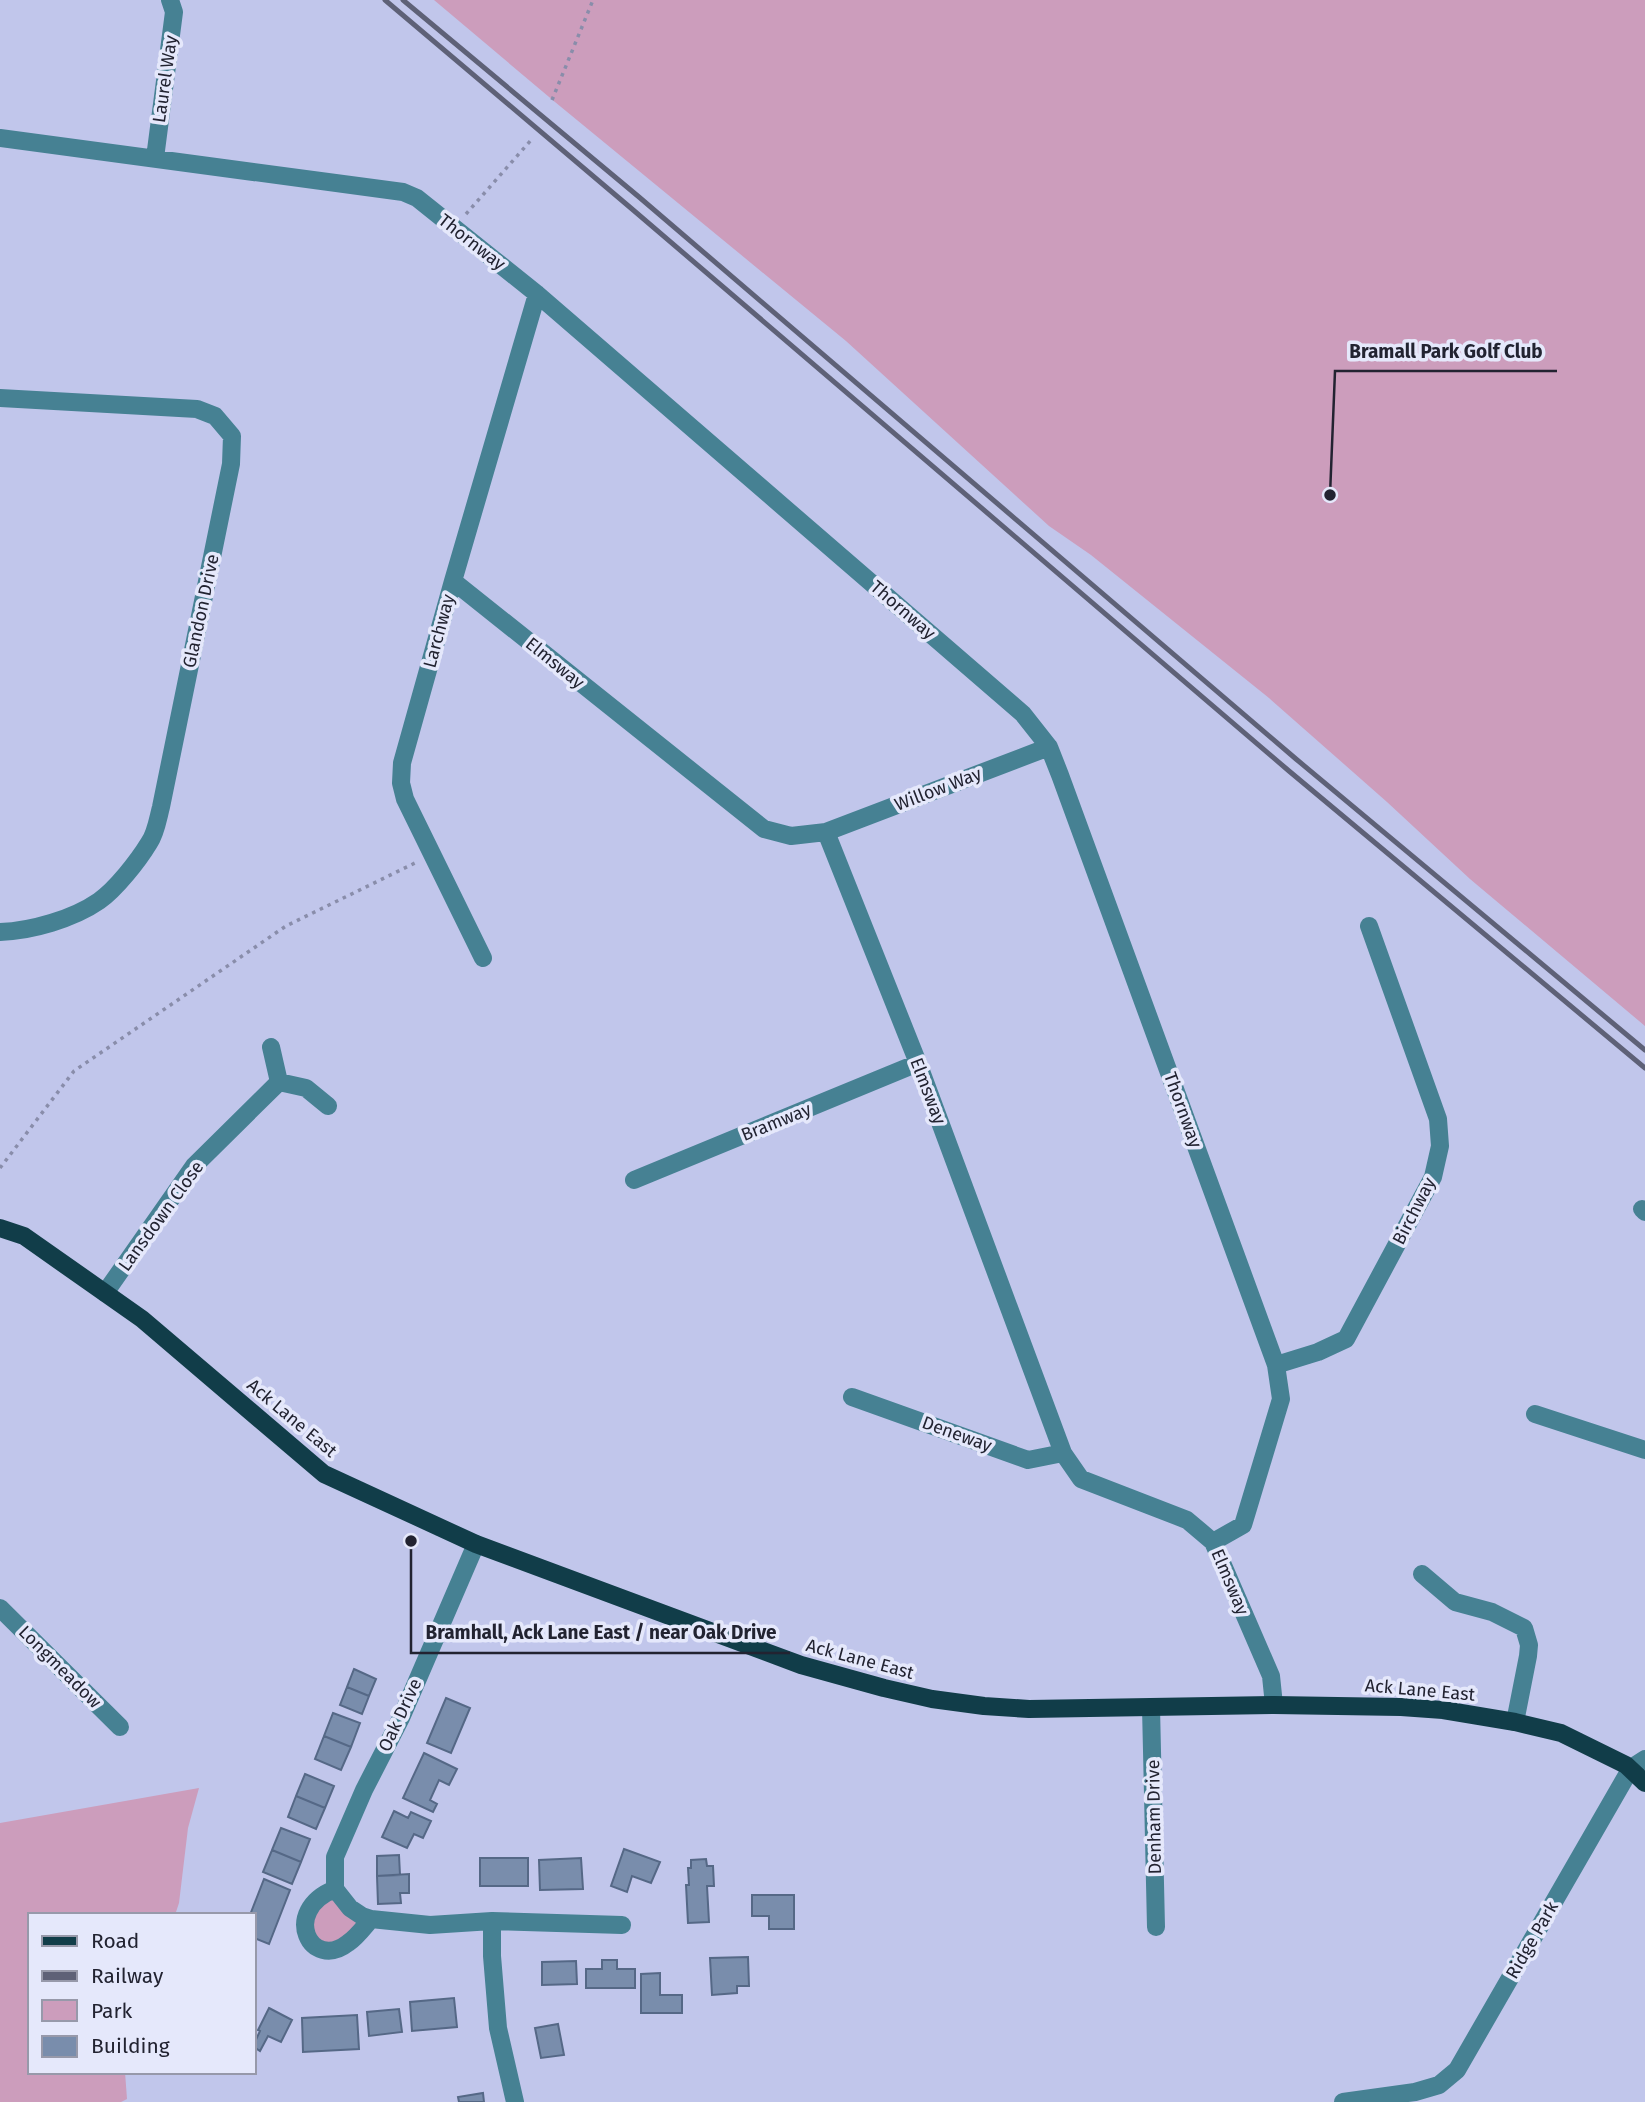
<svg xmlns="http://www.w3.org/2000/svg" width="1645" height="2102" font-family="'Fira Sans',sans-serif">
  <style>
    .green { fill: #cc9dbc }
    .building { fill: #798dac; stroke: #556886; stroke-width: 2 }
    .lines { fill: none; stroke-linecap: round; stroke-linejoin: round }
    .path { stroke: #898daa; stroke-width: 3.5; stroke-dasharray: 3.5 5; stroke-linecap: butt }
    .minor { stroke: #468193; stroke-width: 18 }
    .major { stroke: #113d49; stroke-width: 18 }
    .rail { stroke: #5e6177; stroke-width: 5 }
    .labels { text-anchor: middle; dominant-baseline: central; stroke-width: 7; stroke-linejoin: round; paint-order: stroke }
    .street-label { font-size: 18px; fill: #222331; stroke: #e5e8fb }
    .leader { fill: none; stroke: #222331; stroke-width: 2.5 }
    .callout-dot { fill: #222331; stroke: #e5e8fb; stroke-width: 2.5 }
    .callout-label { font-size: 19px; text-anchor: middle; font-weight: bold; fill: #222331; stroke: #e5e8fb; stroke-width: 7; stroke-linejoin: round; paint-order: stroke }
  </style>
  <rect width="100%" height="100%" fill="#c1c6eb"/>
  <!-- green -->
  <path class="green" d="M434,0H1645V1026L1470,879L1387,802L1269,698L1091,555L1049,526L846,341L555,102Z
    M199,1788L188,1828L179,1903L175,1915H30V2072H125L127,2099L121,2102H0V1823Z
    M324,1893L362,1916L348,1944L316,1947L309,1909Z"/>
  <!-- building -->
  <path class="building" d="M354,1669L376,1679L369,1696L347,1687Z
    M347,1687L369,1696L362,1714L340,1705Z
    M446,1698L470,1708L451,1753L427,1743Z
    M333,1713L360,1723L351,1747L324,1736Z
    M324,1736L351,1747L341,1770L315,1759Z
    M424,1753L457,1769L449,1785L439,1780L430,1800L437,1804L433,1812L403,1798Z
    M305,1774L334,1786L325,1808L296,1796Z
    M296,1796L325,1808L316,1829L288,1817Z
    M394,1811L408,1818L411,1812L431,1821L423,1838L414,1834L407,1848L382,1837Z
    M281,1828L310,1839L301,1862L272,1850Z
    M624,1849L660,1862L651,1883L632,1876L627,1892L611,1886Z
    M272,1850L301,1862L292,1884L263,1872Z
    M399,1855L400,1875L377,1876V1856Z
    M480,1858H528V1886H480Z
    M581,1858L583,1889L540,1890L539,1860Z
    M706,1859L707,1866H713L714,1886H707L709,1922L688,1923L686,1885H689L688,1868H691V1860Z
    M409,1874V1893H400L401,1903L378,1904L377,1876Z
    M264,1879L290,1890L269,1944L254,1938V1915H250Z
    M752,1895H794V1929H769V1916H752Z
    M748,1957L749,1986H737V1993L712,1995L710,1958Z
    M602,1960H617V1969H635V1988H586V1969H602Z
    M576,1961L577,1984L542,1985V1962Z
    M660,1973V1995H682V2013H641V1974Z
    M454,1998L457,2027L412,2031L410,2002Z
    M269,2008L292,2020L281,2042L268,2036L260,2051L254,2047V2044L260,2031L258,2030Z
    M399,2009L402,2032L369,2036L367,2012Z
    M357,2015L359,2049L303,2052L302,2018Z
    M558,2024L564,2055L541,2058L535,2028Z
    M483,2093L484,2102H459L458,2097Z"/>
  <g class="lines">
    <!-- path -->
    <path class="path" d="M552,100L593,0
      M466,214L532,139
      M0,1168L74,1071L286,926L415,863"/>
    <!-- minor -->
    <path class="minor" d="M0,138L403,192L417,198L537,294L1023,714L1049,747L1060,775L1276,1365L1281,1399L1243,1525L1213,1542
      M155,158L174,12L170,0
      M0,398L197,409L215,416L232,436L231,464L161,807C158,818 156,833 149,843C138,861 116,889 99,901C73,919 31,931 0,932
      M453,581L764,829L791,836L826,832L918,1063L1063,1453L1081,1479L1187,1520L1213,1542L1271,1676L1274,1705
      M826,832L1049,747
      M483,958L405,799L401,783L402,763L453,581L537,294
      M271,1047L279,1082
      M634,1180L918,1063
      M1642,1209L1645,1212
      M105,1293L194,1166L279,1082L306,1088L328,1106
      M1276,1365L1318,1352L1346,1339L1433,1177L1440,1146L1438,1119L1369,926
      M852,1397L1028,1460L1063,1453
      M1535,1414L1645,1450
      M476,1544L401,1718L364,1790L335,1857V1889L350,1908L362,1916L371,1919L430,1925L492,1921L622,1925
      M1422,1574L1455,1602L1492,1612L1524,1628L1529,1645L1528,1656L1515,1722
      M0,1608L120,1727
      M1151,1707L1156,1927
      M335,1889C280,1911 311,1972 348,1943C357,1937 364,1927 371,1919
      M492,1921V1956L498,2028L515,2102
      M1343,2102L1415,2092L1439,2085L1457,2070L1631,1768L1645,1759"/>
    <!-- major -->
    <path class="major" d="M0,1228L24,1236L142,1319L324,1474L476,1544L801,1665L884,1688L932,1699L984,1706L1029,1709L1274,1705L1401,1707L1443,1710L1515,1722L1561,1733L1626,1765L1645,1783"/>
    <!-- rail -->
    <path class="rail" d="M385,0L632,209L1289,771L1645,1068
      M403,0L639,197L1296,759L1645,1050"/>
  </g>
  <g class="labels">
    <!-- street labels -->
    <g class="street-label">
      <text transform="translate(165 79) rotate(-82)">Laurel Way</text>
      <text transform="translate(472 242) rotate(38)">Thornway</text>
      <text transform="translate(903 610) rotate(41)">Thornway</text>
      <text transform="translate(201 611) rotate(-78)">Glandon Drive</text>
      <text transform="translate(439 631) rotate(-75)">Larchway</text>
      <text transform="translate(555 663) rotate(39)">Elmsway</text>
      <text transform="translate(938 789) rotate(-21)">Willow Way</text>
      <text transform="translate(928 1091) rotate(69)">Elmsway</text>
      <text transform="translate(1183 1110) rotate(70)">Thornway</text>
      <text transform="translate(776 1122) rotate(-22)">Bramway</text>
      <text transform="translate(1414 1211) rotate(-63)">Birchway</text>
      <text transform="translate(161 1216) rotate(-54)">Lansdown Close</text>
      <text transform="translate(292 1418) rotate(40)">Ack Lane East</text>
      <text transform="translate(957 1434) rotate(20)">Deneway</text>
      <text transform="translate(1230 1582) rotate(67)">Elmsway</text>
      <text transform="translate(860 1659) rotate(15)">Ack Lane East</text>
      <text transform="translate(60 1667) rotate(45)">Longmeadow</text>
      <text transform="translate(1420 1690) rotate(5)">Ack Lane East</text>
      <text transform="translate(400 1715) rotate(-65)">Oak Drive</text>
      <text transform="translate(1154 1817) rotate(-91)">Denham Drive</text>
      <text transform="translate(1532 1940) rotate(-60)">Ridge Park</text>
    </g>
  </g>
  <!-- callouts -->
  <path class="leader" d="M1330 495L1335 371H1557M411 1541L411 1653H790"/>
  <g class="callout-dot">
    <circle cx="1330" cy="495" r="7"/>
    <circle cx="411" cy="1541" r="7"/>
  </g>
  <g class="callout-label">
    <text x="1446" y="358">Bramall Park Golf Club</text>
    <text x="601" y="1639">Bramhall, Ack Lane East / near Oak Drive</text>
  </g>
  <!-- legend -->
  <rect x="28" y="1913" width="228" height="161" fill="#e5e8fb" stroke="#9799aa" stroke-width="2"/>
  <rect x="42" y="1936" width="35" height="10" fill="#113d49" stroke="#9799aa" stroke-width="2"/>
  <text x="91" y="1948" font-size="21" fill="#222331">Road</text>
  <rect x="42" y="1971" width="35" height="10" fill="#5e6177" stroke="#9799aa" stroke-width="2"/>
  <text x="91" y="1983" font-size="21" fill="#222331">Railway</text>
  <rect x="42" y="2000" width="35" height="21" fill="#cc9dbc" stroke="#9799aa" stroke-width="2"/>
  <text x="91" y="2018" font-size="21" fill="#222331">Park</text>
  <rect x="42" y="2036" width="35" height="21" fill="#798dac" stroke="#9799aa" stroke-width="2"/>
  <text x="91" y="2053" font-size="21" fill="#222331">Building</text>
</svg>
